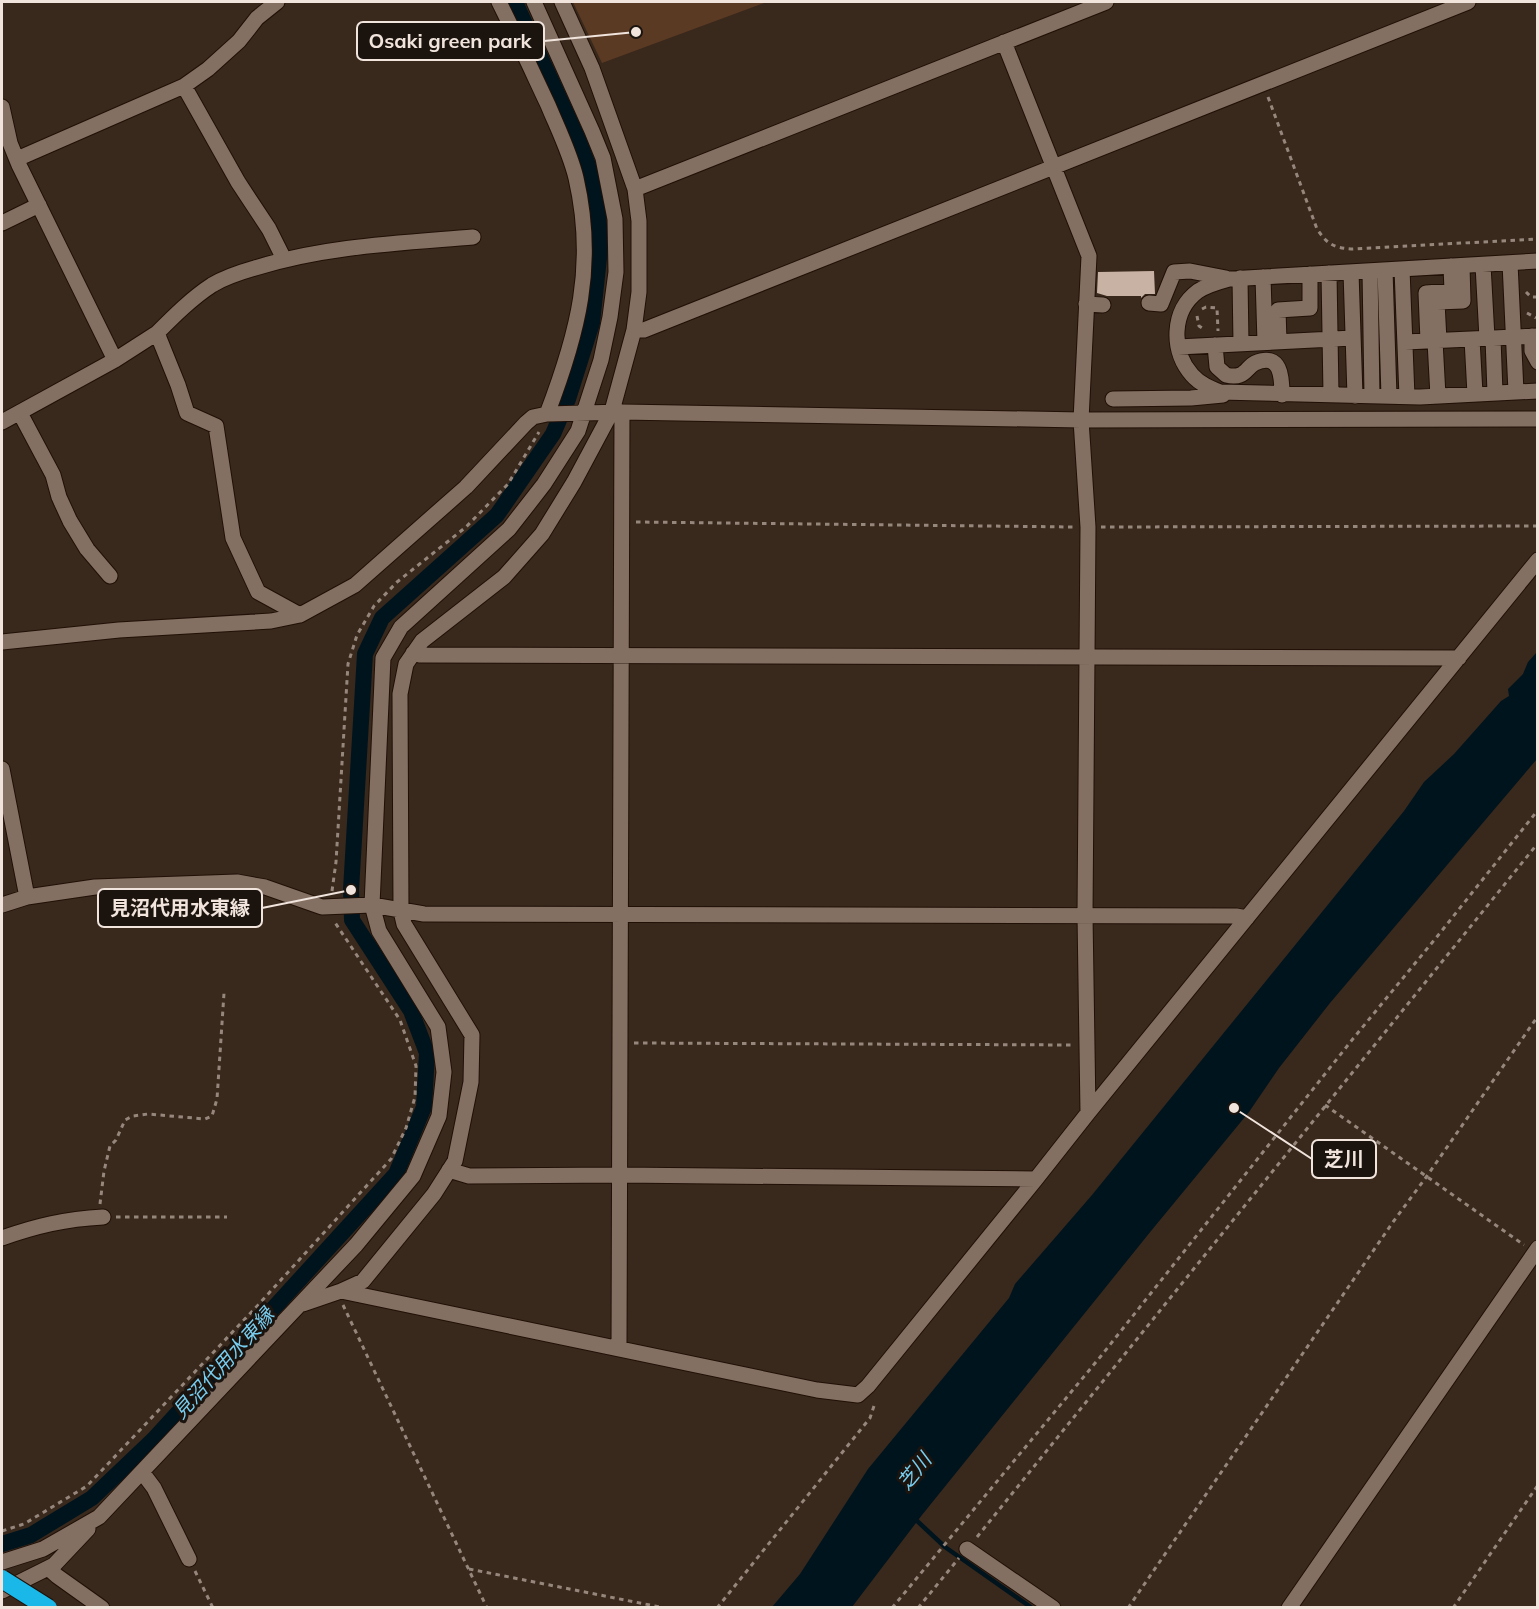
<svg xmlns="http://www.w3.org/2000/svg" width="1539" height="1609" font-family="Mulish,'Noto Sans JP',sans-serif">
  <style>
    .green { fill: #5b3a24 }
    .water { fill: #00141e }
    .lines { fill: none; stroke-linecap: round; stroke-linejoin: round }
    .stream { stroke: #00141e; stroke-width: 4.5 }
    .canal { stroke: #00141e; stroke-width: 16 }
    .building { fill: #c8b2a4 }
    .minor-casing { stroke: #201006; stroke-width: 17 }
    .path { stroke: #96877d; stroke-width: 3; stroke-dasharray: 4.5 4.5; stroke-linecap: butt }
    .minor { stroke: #847063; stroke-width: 15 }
    .highway-bridge-casing { stroke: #201006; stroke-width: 20; stroke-linecap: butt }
    .highway-bridge { stroke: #1ab8e8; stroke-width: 18 }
    .labels { text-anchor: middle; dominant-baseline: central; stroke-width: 6; stroke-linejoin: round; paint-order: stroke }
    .water-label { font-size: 20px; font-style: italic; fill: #78cef0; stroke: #1a130e }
    .leader { fill: none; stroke: #f0e4dc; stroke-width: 2 }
    .callout-dot { fill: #f0e4dc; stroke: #1a130e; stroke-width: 2 }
    .callout { fill: #1a130e; stroke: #f0e4dc; stroke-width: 2 }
    .callout-label { font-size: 20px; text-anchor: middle; font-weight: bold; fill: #f0e4dc }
  </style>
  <rect width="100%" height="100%" fill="#39281c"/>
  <!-- green -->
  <path class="green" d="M573,2H767L602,63Z"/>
  <!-- water -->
  <path class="water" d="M1537,652V759L1330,1003L1279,1068L1249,1112L1151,1231L922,1515L852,1607H772L800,1574L868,1469L1009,1298L1015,1284L1092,1195L1404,811L1424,782L1454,754L1501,701L1509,696L1508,689L1523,674L1528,662Z"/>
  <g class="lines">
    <!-- stream -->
    <path class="stream" d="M915,1519L945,1547L1032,1608"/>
    <!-- canal -->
    <path class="canal" d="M2,1544L31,1535L92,1498L155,1438L396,1174L424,1107L427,1053L411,1011L352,920L351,890L365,654L382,618L497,515L553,434L568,399L592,323L599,258L600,234L597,208L589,168L579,141L515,2"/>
  </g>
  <!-- building -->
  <path class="building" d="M1154,271L1155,294H1145L1141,298V296H1107L1097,293L1098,272Z"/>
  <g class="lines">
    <!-- minor casing -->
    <g class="minor-casing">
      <path id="minor" d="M499,2C516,36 532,71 548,105C558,129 570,153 576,178C596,265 578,333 547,414
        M562,2L592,68L635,189
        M1004,42L1089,256L1081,420L1088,527L1085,915L1088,1113
        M184,86L238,182L269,229L284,259
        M2,107L10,143L19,165L115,360
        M17,159L184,86L208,69L239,41L257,18L277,2
        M2,223L39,205
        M1538,261L1229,279C1218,282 1207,285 1198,291C1171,311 1171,351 1192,375C1200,384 1210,388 1220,392L1420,397L1538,391
        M1510,263L1516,392
        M1483,265L1487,338
        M1402,269L1407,397
        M1385,270L1389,396
        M1370,271L1372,396
        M1351,272L1355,396
        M1329,273L1331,395
        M1263,277L1265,342
        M1240,278L1241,344
        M1149,303L1161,304L1174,272L1190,271L1226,278
        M1086,304L1103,305
        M634,330H644L1468,2
        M157,333C174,316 192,298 212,285C225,277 241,272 255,268C325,246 401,243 473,237
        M1532,336V351L1538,362
        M1493,338L1495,393
        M1472,339L1475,394
        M1279,341L1278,310L1310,308V274
        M1428,341L1426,293L1452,291L1451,266
        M1435,341L1438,396
        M1439,341L1437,302L1463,301L1462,266
        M1405,342L1538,336
        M1215,345L1217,367L1226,375C1230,376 1235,377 1240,375C1246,373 1249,366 1255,363C1281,352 1282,377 1282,395
        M1178,347L1353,338
        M1113,399L1191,398L1223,395
        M20,413L53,475L59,497L70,521L87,549L110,576
        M2,422L115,360L157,333L178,385L187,413L216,426L233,538L258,592L300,615
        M2,642L119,630L271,621L300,615L355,585L466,487L526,423L533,417L547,414L622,412L1081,420L1538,419
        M413,653L420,655L1459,658
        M2,769L27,897
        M2,905L27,897L95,887L237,882L265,887L322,907L372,905L424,914L1236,916L1247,918
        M449,1170L469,1176L620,1175L1036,1179
        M2,1238C36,1226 65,1219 103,1217
        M341,1291L363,1281L434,1194L455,1161L471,1082L472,1035L404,924L401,911L400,694L406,664L422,641L504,577L542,534L574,482L612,411L634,330L639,292V221L635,189L1106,2
        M303,1304L341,1291L817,1390L858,1395L868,1386L1036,1179L1088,1113L1538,560
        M619,1348L622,412
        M142,1472L154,1488L189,1559
        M967,1549L1053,1608
        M2,1562L43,1549L99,1517L356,1245L413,1176L439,1116L444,1072L438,1027L379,931L372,905L383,658L401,627L509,529L544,484L578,431L601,360L610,317L616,272L615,219L603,158L592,131L534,2
        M48,1568L57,1576L102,1608
        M2,1591L54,1565L88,1529
        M1289,1608L1538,1248"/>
    </g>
    <!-- path -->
    <path class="path" d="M1268,97L1317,229C1327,244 1334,248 1351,249L1538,239
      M1526,292L1531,297H1538
      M1202,309L1206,307L1217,308L1218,331
      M1527,313L1536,318
      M1197,316L1199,326L1205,330
      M636,522L1074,527
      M1101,527L1538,526
      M332,891L336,862L348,664L357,635L374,606L397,582L466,527L508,484L539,432
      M634,1043L1074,1045
      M1325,1105L1524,1245
      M100,1204L104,1171L110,1146L116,1140L125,1120L133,1116L148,1114L205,1119L212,1116L217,1099L224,993
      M116,1217H227
      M343,1305L487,1608
      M2,1531L24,1524L87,1486L259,1304L391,1159L406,1128L415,1097L416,1066L400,1020L334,921
      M977,1537L1538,843
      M469,1569L665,1608
      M195,1571L213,1608
      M717,1608L870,1418L874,1406L873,1402
      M892,1608L1101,1356L1352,1040L1440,933L1538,810
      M918,1608L959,1558
      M1128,1608L1393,1222L1427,1176L1538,1016
      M1453,1608L1538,1485"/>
    <!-- minor -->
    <use href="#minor" class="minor"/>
    <!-- highway-bridge casing -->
    <g class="highway-bridge-casing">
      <path id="highway-bridge" d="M2,1579L48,1608"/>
    </g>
    <!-- highway-bridge -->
    <use href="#highway-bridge" class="highway-bridge"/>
  </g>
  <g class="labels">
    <!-- water labels -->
    <g class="water-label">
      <text transform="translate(223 1363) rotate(-48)">見沼代用水東縁</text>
      <text transform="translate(914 1471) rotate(-51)">芝川</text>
    </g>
  </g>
  <!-- callouts -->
  <path class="leader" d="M636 32L544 41M351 890L262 908M1234 1108L1312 1159"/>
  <g class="callout-dot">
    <circle cx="636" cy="32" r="6"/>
    <circle cx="351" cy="890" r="6"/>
    <circle cx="1234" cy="1108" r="6"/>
  </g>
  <g class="callout">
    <rect x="357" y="22" width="187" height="38" rx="6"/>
    <rect x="98" y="889" width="164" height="38" rx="6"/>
    <rect x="1312" y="1140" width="64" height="38" rx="6"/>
  </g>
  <g class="callout-label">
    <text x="450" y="48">Osaki green park</text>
    <text x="180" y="915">見沼代用水東縁</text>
    <text x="1344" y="1166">芝川</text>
  </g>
  <!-- border -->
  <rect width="1539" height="1609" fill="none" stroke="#f0e4dc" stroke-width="6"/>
</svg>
